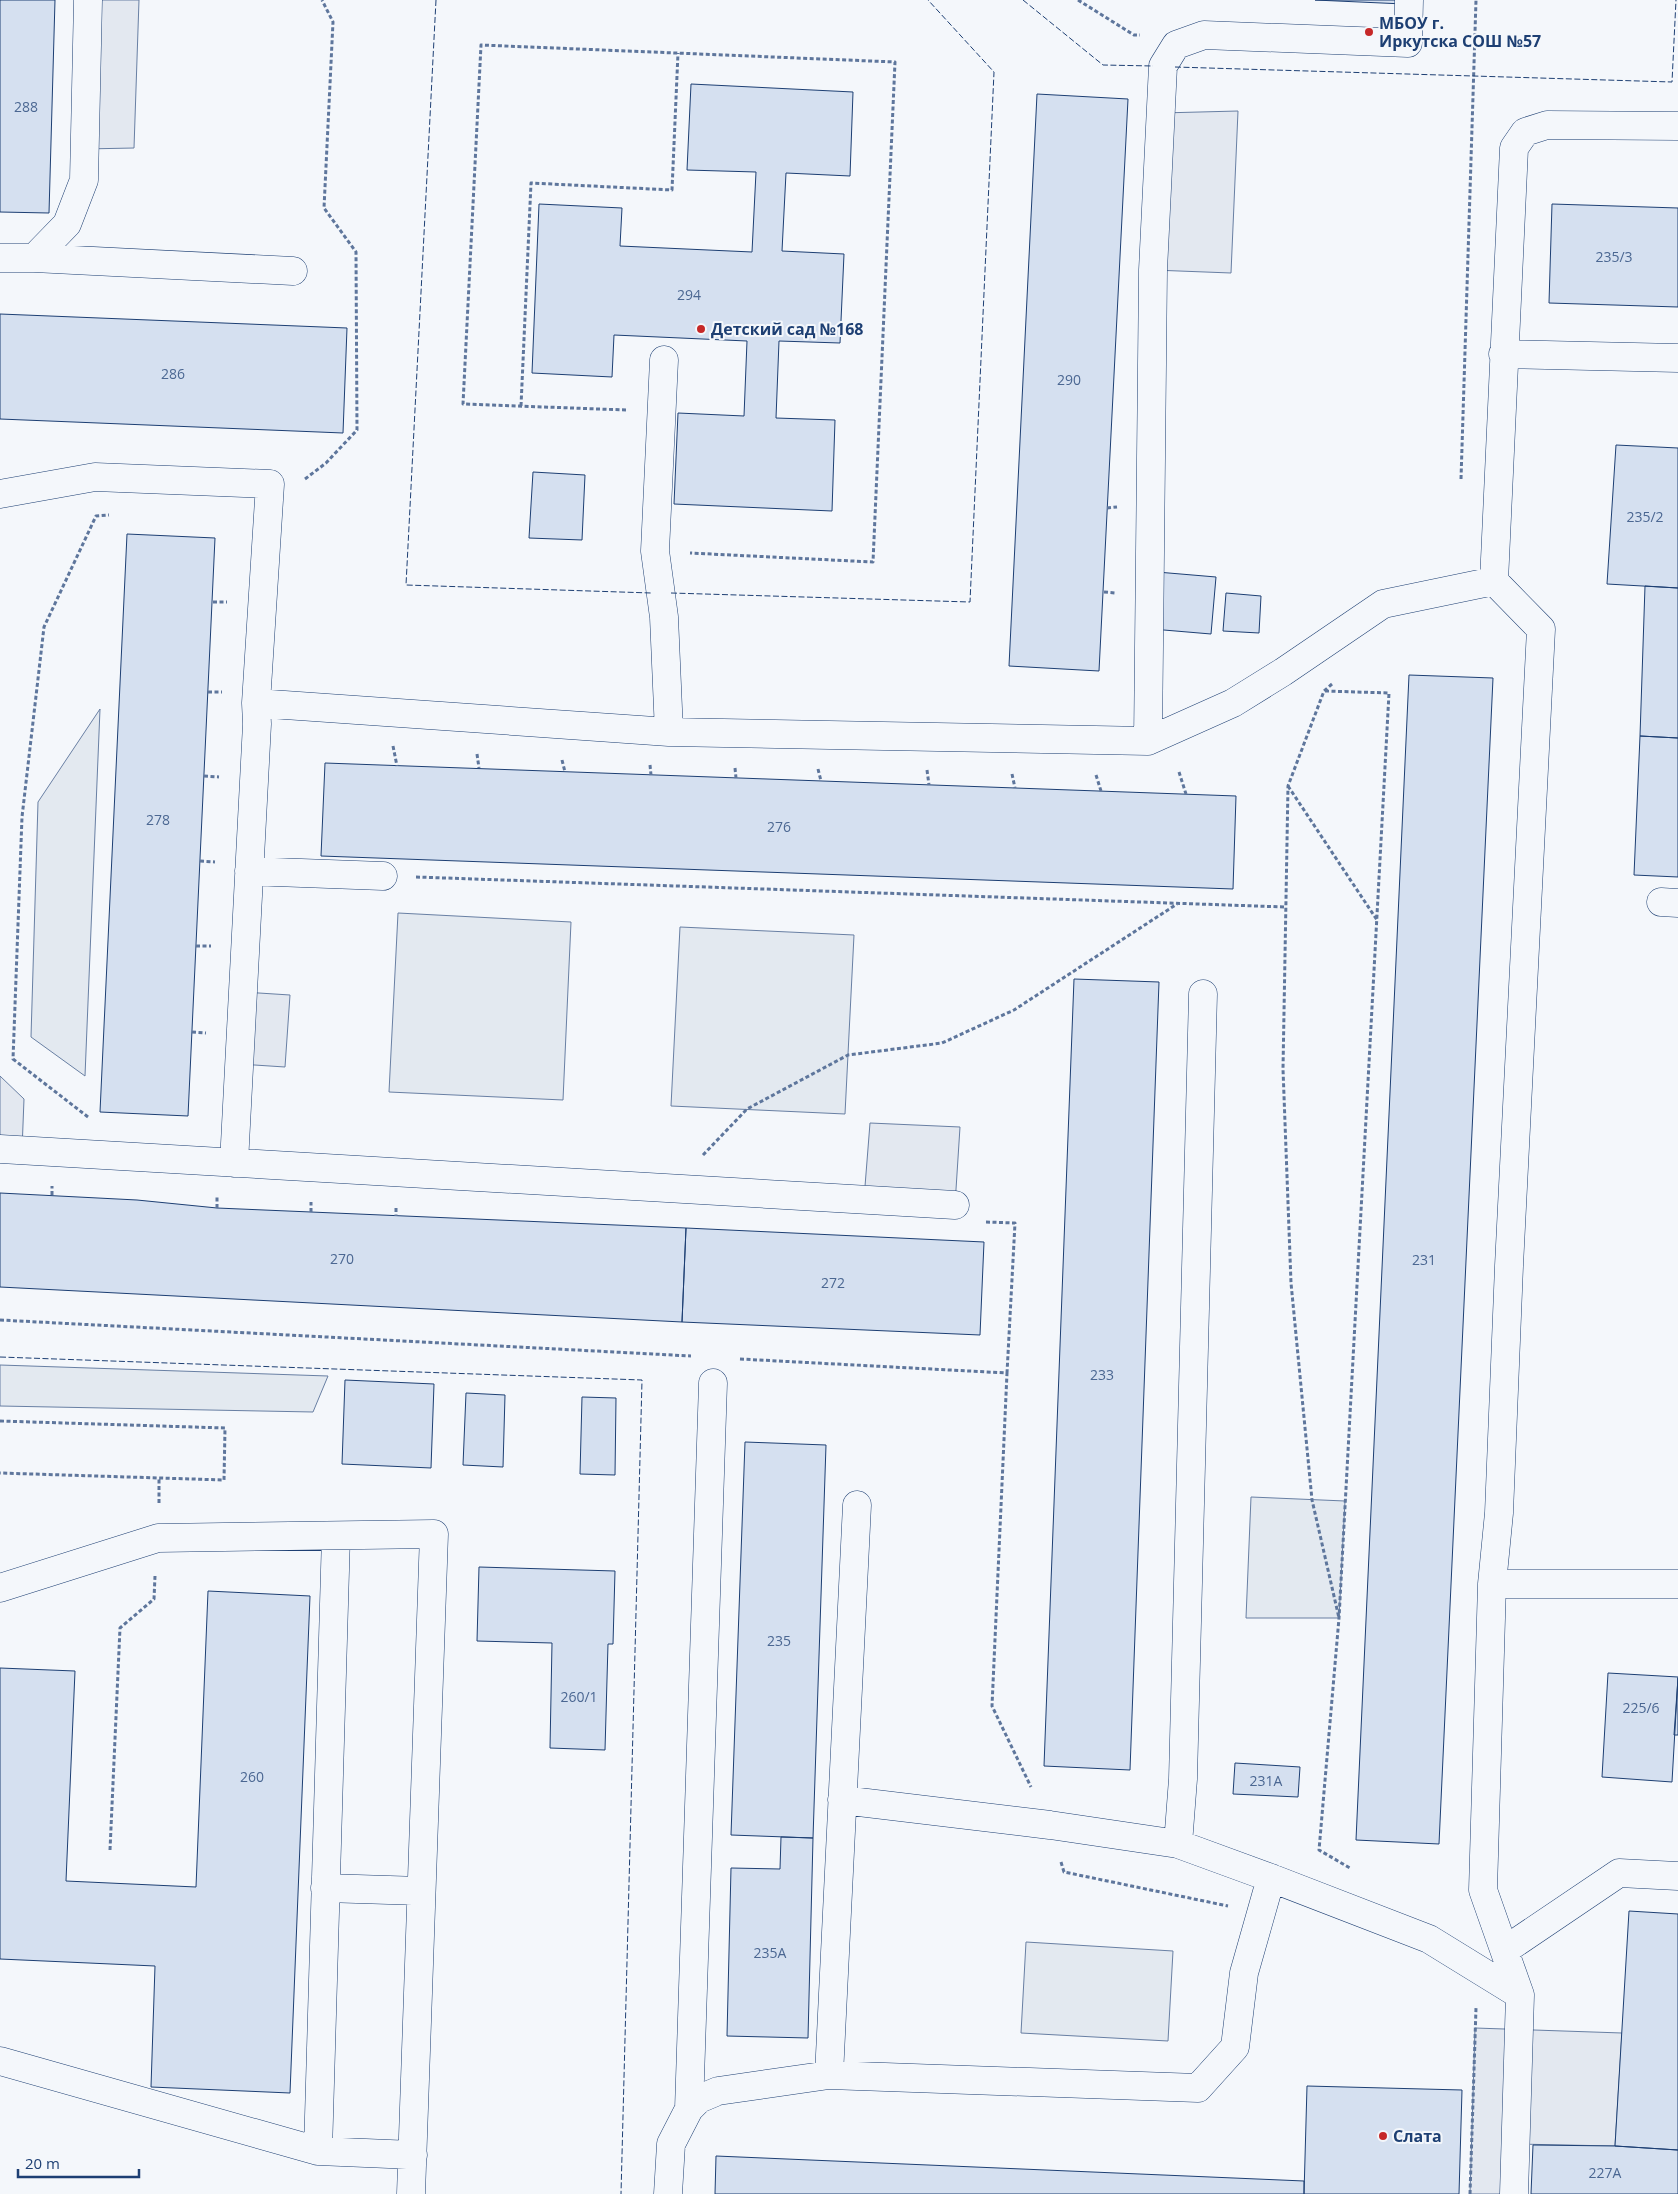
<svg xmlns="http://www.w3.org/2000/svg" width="1678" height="2194" font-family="'Open Sans',sans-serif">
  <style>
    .green { fill: #e3e9f0; stroke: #687fa3 }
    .parking { fill: #e3e8f0; stroke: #687fa3 }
    .building { fill: #d5e0f0; stroke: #1d3f73 }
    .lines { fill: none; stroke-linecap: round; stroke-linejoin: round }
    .minor-casing { stroke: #1d3f73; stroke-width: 29 }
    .path { stroke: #5e769c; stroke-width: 3; stroke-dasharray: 4 2.5; stroke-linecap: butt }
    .minor { stroke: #f4f7fb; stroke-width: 28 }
    .fence { stroke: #1d3f73; stroke-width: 1; stroke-dasharray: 6 2.5; stroke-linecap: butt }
    .poi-dot { fill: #c62828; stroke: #f4f7fb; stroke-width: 2 }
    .labels { text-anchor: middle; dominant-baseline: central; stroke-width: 4; stroke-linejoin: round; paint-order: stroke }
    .number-label { font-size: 14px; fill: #4b6792 }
    .poi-label { font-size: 16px; font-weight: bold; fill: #1d3f73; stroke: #f4f7fb; text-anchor: start }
  </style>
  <rect width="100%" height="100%" fill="#f4f7fb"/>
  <!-- green -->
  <path class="green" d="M100,709L85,1076L31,1037L38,802Z
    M398,913L571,922L563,1100L389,1092Z
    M680,927L854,935L845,1114L671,1106Z
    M0,1365L328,1376L313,1412L0,1406Z
    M1251,1497L1345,1501L1339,1618H1246Z
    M1026,1942L1173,1951L1168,2041L1021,2033Z"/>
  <!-- parking -->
  <path class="parking" d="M88,0H139L134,148L84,149Z
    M1238,111L1231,273L1153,270L1161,113Z
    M243,992L290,995L285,1067L239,1064Z
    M0,1076L24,1099L22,1150L0,1149Z
    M870,1123L960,1127L955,1205L864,1199Z
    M1475,2028L1622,2033L1615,2146L1516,2144L1514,2194H1470Z"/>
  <!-- building -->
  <path class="building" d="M0,0H55L49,213L0,212Z
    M1315,0H1404V4Z
    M691,84L853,92L850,176L786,173L782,251L844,254L840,343L779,341L776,418L835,420L832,511L674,504L678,413L744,416L747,341L614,335L612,377L532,373L539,204L622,208L620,246L752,252L756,172L687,170Z
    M1037,94L1128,99L1099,671L1009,666Z
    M1552,204L1678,208V307L1549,303Z
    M0,314L347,328L343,433L0,419Z
    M1616,445L1678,448V588L1607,584Z
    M533,472L585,475L582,540L529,538Z
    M127,534L215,538L188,1116L100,1112Z
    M1157,572L1216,577L1211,634L1152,629Z
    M1645,586L1678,588V738L1640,736Z
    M1226,593L1261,596L1259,633L1223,631Z
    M1409,675L1493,678L1439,1844L1356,1840Z
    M1640,736L1678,738V877L1634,875Z
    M325,763L1236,796L1233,889L321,856Z
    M1074,979L1159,982L1130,1770L1044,1766Z
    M0,1193L137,1200L217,1208L686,1228L682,1322L0,1287Z
    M686,1228L984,1242L980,1335L682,1322Z
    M345,1380L434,1384L431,1468L342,1464Z
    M466,1393L505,1395L503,1467L463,1465Z
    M582,1397L616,1398L615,1475L580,1474Z
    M745,1442L826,1445L813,1838L731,1835Z
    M479,1567L615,1571L613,1644H608L605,1750L550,1748L552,1643L477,1641Z
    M208,1591L310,1596L290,2093L151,2087L155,1966L0,1959V1668L75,1671L66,1881L196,1887Z
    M1608,1673L1678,1677L1672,1782L1602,1777Z
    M1678,1678V1735H1674Z
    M1235,1763L1300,1767L1298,1797L1233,1794Z
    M781,1837L813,1838L808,2038L727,2036L731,1868L780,1869Z
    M1629,1911L1678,1914V2150L1615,2146Z
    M1307,2086L1462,2090L1459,2194H1304Z
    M1533,2145L1615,2146L1678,2150V2194H1531Z
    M716,2156L1304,2181V2194H715Z"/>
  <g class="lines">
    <!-- minor casing -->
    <g class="minor-casing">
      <path id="minor" d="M0,258H34L293,271
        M34,258L67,224L84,180L88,0
        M1503,354L1678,358
        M664,360L655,551L664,617L669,732
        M0,494L95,477L270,484L256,703L257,724L234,1163
        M1494,581L1514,148L1525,132L1547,125L1678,126
        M256,703L669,732L1148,741L1233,703L1283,672L1383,604L1494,581L1541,629L1509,1266L1499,1513L1492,1584L1483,1890L1520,1995L1514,2194
        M1148,741L1153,270L1163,66L1176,45L1204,35L1408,43L1409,0
        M249,871L383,876
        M1661,902L1678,903
        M0,1149L955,1205
        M1492,1584H1678
        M0,1588L158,1538L434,1534L411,2194
        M842,1800L1050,1825L1178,1844L1271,1878L1429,1939L1520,1995
        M1178,1844L1183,1779L1203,994
        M325,1888L421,1891
        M1505,1950L1619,1873L1678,1876
        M0,2061L318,2151L413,2155
        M829,2075L857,1505
        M689,2109L713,1383
        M318,2151L336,1536
        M668,2194L671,2144L689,2109L699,2099L718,2091L829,2075L1198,2088L1235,2047L1244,1973L1271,1878"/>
    </g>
    <!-- path -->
    <path class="path" d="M1078,0L1134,35H1140
      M521,406L531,183L672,190L678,53
      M626,410L463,404L481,45L895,62L873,562L690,553
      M305,479L326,463L357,430L356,252L324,208L333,22L322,0
      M1461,479L1476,0
      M1107,508L1117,507
      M1104,592L1115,593
      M213,602H227
      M1332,684L1324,691L1288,786L1283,1069L1291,1283L1312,1500L1339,1618
      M1325,691L1389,693L1339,1618L1319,1850L1350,1868
      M208,692H222
      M393,746L397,766
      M477,754L479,768
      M562,760L565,772
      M650,765L651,775
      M735,768L736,778
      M818,769L821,781
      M927,770L929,785
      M1179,772L1186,794
      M1012,774L1015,788
      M1096,775L1101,791
      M204,776L219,777
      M1288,786L1377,920
      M200,861L215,862
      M416,877L1285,907
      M196,946H211
      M192,1032L206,1033
      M88,1117L13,1059L22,817L44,627L96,516L109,515
      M703,1155L747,1109L848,1055L942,1043L1014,1010L1177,904
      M52,1195V1186
      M217,1208V1197
      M396,1208V1216
      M311,1212V1202
      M986,1222L1015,1223L1007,1373
      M0,1320L691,1356
      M740,1359L1007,1373L992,1706L1031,1787
      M0,1421L225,1428L224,1480L0,1473
      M159,1503V1478
      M110,1850L120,1628L154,1599L155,1576
      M1061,1862L1064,1872L1228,1906
      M1470,2194L1476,2008"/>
    <!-- minor -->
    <use href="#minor" class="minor"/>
    <!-- fence -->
    <path class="fence" d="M436,0L406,585L651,593
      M1023,0L1103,65L1153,66
      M1175,67L1672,82L1676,0
      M671,593L970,602L994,72L928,0
      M0,1357L642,1380L621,2194"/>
  </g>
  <!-- markers -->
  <g class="poi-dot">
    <circle cx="1369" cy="32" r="5"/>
    <circle cx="701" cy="329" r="5"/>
    <circle cx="1383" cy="2136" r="5"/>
  </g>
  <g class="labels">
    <!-- number labels -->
    <g class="number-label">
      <text x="26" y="106">288</text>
      <text x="1614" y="256">235/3</text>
      <text x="689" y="294">294</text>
      <text x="173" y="373">286</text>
      <text x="1069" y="379">290</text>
      <text x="1645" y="516">235/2</text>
      <text x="158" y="819">278</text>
      <text x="779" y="826">276</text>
      <text x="342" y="1258">270</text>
      <text x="1424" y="1259">231</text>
      <text x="833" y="1282">272</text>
      <text x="1102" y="1374">233</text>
      <text x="779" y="1640">235</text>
      <text x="579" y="1696">260/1</text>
      <text x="1641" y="1707">225/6</text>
      <text x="252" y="1776">260</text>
      <text x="1266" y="1780">231А</text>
      <text x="770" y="1952">235А</text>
      <text x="1605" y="2172">227А</text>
    </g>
    <!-- poi labels -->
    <g class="poi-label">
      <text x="1379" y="23">МБОУ г.<tspan x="1379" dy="18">Иркутска СОШ №57</tspan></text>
      <text x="711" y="329">Детский сад №168</text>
      <text x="1393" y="2136">Слата</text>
    </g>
  </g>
  <!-- scale -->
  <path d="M18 2169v8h121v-8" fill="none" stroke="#1d3f73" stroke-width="2.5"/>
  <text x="25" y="2169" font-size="15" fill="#1d3f73" stroke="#f4f7fb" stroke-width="4" paint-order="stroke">20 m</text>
</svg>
